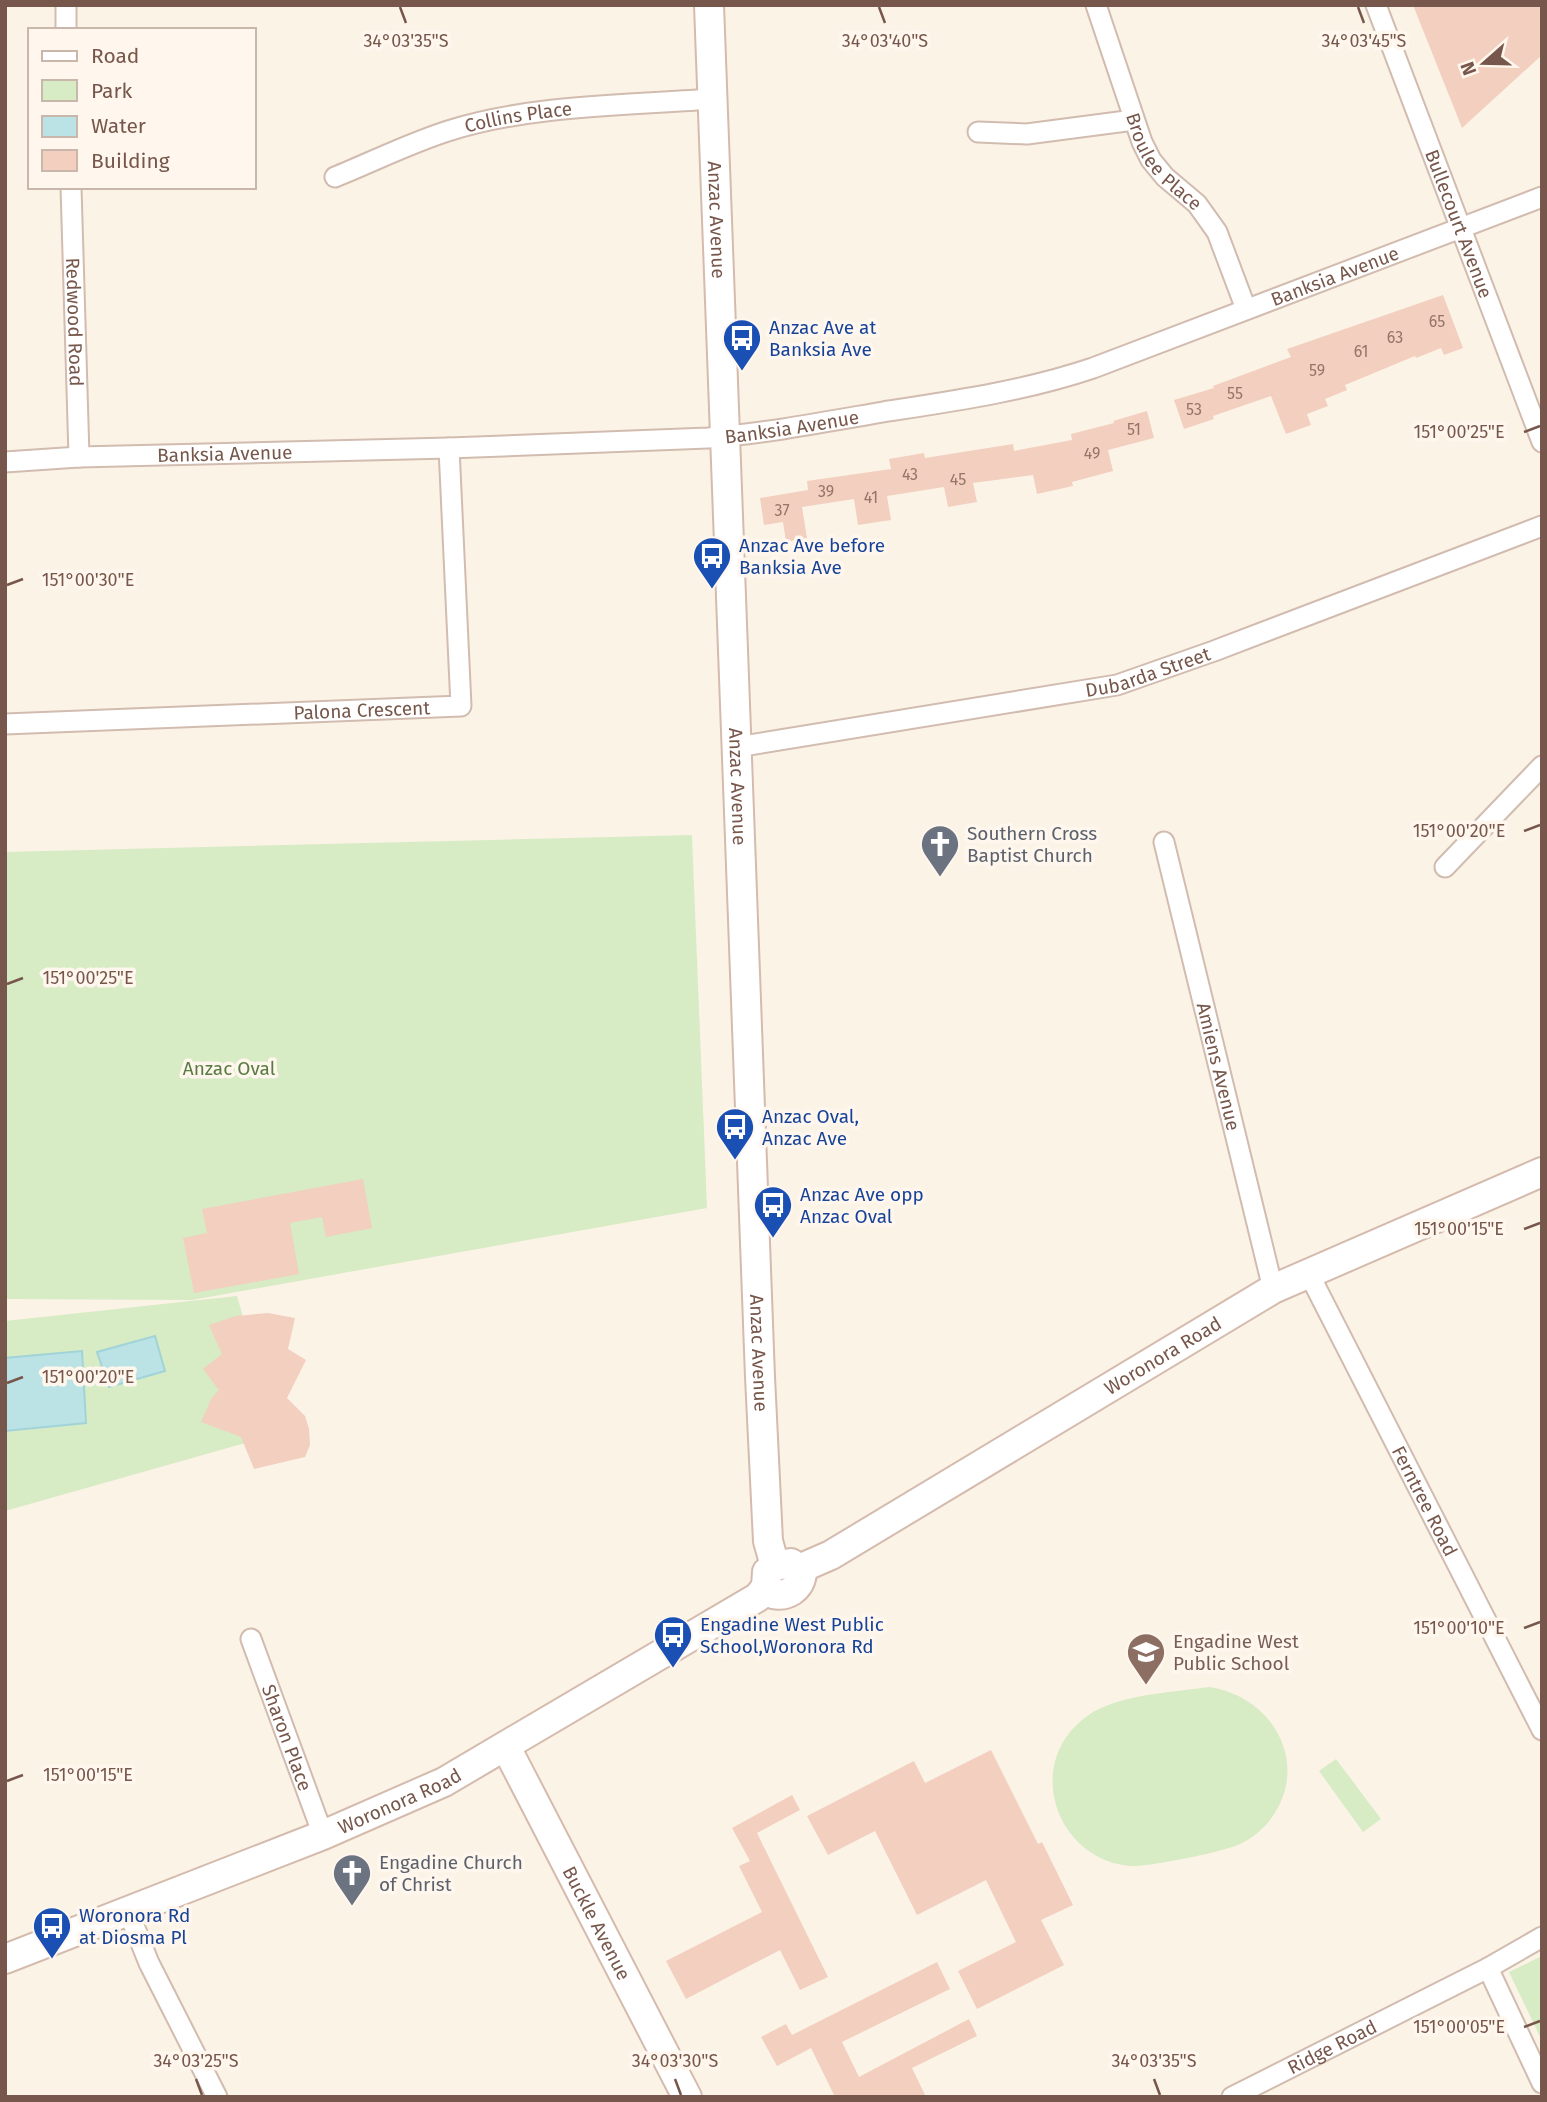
<svg xmlns="http://www.w3.org/2000/svg" width="1547" height="2102" font-family="'Fira Sans',sans-serif">
  <style>
    .green { fill: #d7ebc5 }
    .water { fill: #bbe3e6; stroke: #a1d3d8; stroke-width: 2 }
    .building { fill: #f2cfbe }
    .lines { fill: none; stroke-linecap: round; stroke-linejoin: round }
    .street-casing { stroke: #d1bcaf; stroke-width: 23 }
    .secondary-casing { stroke: #d4bbad; stroke-width: 32 }
    .street { stroke: #fff; stroke-width: 19 }
    .secondary { stroke: #fff; stroke-width: 28 }
    .ticks { fill: none; stroke: #77574b; stroke-width: 2.5 }
    .labels { text-anchor: middle; dominant-baseline: central; stroke-width: 7; stroke-linejoin: round; paint-order: stroke }
    .number-label { font-size: 16px; fill: #967568 }
    .street-label { font-size: 19px; fill: #77574b; stroke: #fff7ed }
    .transit-label { font-size: 19px; fill: #164399; stroke: #fff7ed; text-anchor: start }
    .worship-label { font-size: 19px; fill: #5b616d; stroke: #fff7ed; text-anchor: start }
    .park-label { font-size: 19px; fill: #577c42; stroke: #fff7ed }
    .education-label { font-size: 19px; fill: #785e54; stroke: #fff7ed; text-anchor: start }
    .ticks-label { font-size: 18px; text-anchor: middle; fill: #77574b; stroke: #fff7ed; stroke-width: 7; stroke-linejoin: round; paint-order: stroke }
  </style>
  <rect width="100%" height="100%" fill="#fcf3e7"/>
  <!-- green -->
  <path class="green" d="M692,835L707,1208L192,1300L5,1299V852Z
    M237,1296L277,1434L5,1511V1321Z
    M1209,1687C1277,1697 1314,1771 1265,1826C1258,1833 1249,1840 1240,1844C1223,1852 1149,1867 1130,1866C1058,1860 1024,1768 1082,1720C1112,1694 1170,1693 1209,1687Z
    M1336,1759L1381,1819L1363,1832L1319,1771Z
    M1542,1956V2041L1509,1972Z"/>
  <!-- water -->
  <path class="water" d="M155,1336L165,1371L109,1387L97,1352Z
    M82,1351L86,1423L5,1431V1358Z"/>
  <!-- building -->
  <path class="building" d="M1413,5H1542V55L1462,128Z
    M1443,295L1463,348L1444,355L1441,348L1416,358L1415,356L1345,385L1347,390L1325,399L1328,406L1307,414L1311,425L1286,434L1271,396L1213,416L1214,419L1184,429L1174,400L1214,388L1213,386L1291,357L1287,349Z
    M1147,411L1154,438L1108,450L1113,471L1072,482L1073,486L1037,494L1033,475L973,483L977,502L948,507L944,487L887,496L891,520L858,525L854,499L802,507L807,538L786,542L783,522L764,525L760,498L808,490L807,481L891,469L889,459L924,453L925,458L1013,444L1014,451L1072,440L1071,434L1114,423L1113,421Z
    M363,1179L372,1228L326,1237L322,1217L290,1223L299,1274L194,1293L183,1238L207,1233L202,1209Z
    M268,1313L295,1318L288,1349L306,1360L287,1398L305,1416L309,1429L310,1445L305,1457L254,1469L241,1437L201,1422L211,1399L219,1390L203,1369L222,1354L209,1325L236,1316Z
    M991,1750L1038,1844L1042,1842L1073,1905L1041,1920L1064,1965L977,2009L958,1971L1016,1942L986,1880L917,1915L875,1831L828,1855L807,1816L914,1761L925,1783Z
    M792,1795L800,1810L757,1833L828,1977L800,1990L780,1950L686,1999L666,1961L762,1912L739,1866L750,1861L732,1828Z
    M937,1962L950,1989L842,2042L859,2077L969,2019L977,2036L912,2068L926,2097H835L811,2048L777,2066L761,2037L786,2024L792,2035Z"/>
  <g class="lines">
    <!-- street casing -->
    <g class="street-casing">
      <g id="street">
        <path d="M66,5V30"/>
        <path id="s1" d="M1096,5L1142,142L1151,160L1165,177L1197,204L1217,232L1246,309"/>
        <path id="s2" d="M1376,5L1542,442"/>
        <path d="M978,132L1027,134L1134,120"/>
        <path id="s3" d="M335,177C372,162 410,143 448,131C529,105 628,105 712,99"/>
        <path id="s4" d="M71,187L79,457"/>
        <path id="s5" d="M5,462L79,457L449,448L708,438C767,433 825,422 883,412C954,401 1025,391 1093,368L1542,197"/>
        <path id="s6" d="M5,724L461,706L449,448"/>
        <path id="s7" d="M737,747L1117,685L1214,651L1542,526"/>
        <path id="s8" d="M1164,842L1273,1289"/>
        <path d="M1445,867L1542,766"/>
        <path id="s9" d="M1308,1272L1542,1730"/>
        <path id="s10" d="M251,1639L323,1835"/>
        <path d="M128,1911L149,1963L217,2097"/>
        <path d="M1488,1968L1542,2083"/>
        <path id="s11" d="M1232,2097L1488,1968L1542,1937"/>
      </g>
    </g>
    <!-- secondary casing -->
    <g class="secondary-casing">
      <g id="secondary">
        <path id="s12" d="M709,5L760,1377L768,1541L775,1566"/>
        <path d="M791,1563L799,1569L802,1574C800,1589 787,1597 773,1594L766,1587L767,1572L775,1566Z"/>
        <path id="s13" d="M799,1569L831,1555L1273,1289L1542,1172"/>
        <path id="s14" d="M506,1747L687,2097"/>
        <path id="s15" d="M5,1959L323,1835L444,1782L758,1597L766,1587"/>
      </g>
    </g>
    <!-- street -->
    <use href="#street" class="street"/>
    <!-- secondary -->
    <use href="#secondary" class="secondary"/>
  </g>
  <!-- ticks -->
  <path class="ticks" d="M400,7L406,23M879,7L885,23M1358,7L1364,23M1524,432L1540,426M7,585L23,579M1524,831L1540,825M7,984L23,978M1524,1229L1540,1223M7,1383L23,1377M1524,1628L1540,1622M7,1781L23,1775M1524,2027L1540,2021M196,2079L202,2095M675,2079L681,2095M1154,2079L1160,2095"/>
  <!-- icons -->
  <defs>
    <g id="bus-pin" transform="scale(2.0125)"><path d="M0 17L-7.5 6A9.5 9.5 0 1 1 7.5 6Z" fill="#1a4fb4" stroke="#fff7ed"/><path d="M-5-6H5V4H4V6H2V4H-2V6H-4V4H-5ZM-3.5-4V0h7V-4ZM-3.5 1.2v1.5H-2V1.2ZM2 1.2v1.5H3.5V1.2Z" fill="#fff"/></g>
    <g id="church-pin" transform="scale(2.0125)"><path d="M0 17L-7.5 6A9.5 9.5 0 1 1 7.5 6Z" fill="#6b7280" stroke="#fff7ed"/><path d="M-1.2-6h2.4v3.5h3.3v2.4h-3.3V6h-2.4V-.1h-3.3v-2.4h3.3Z" fill="#fff"/></g>
    <g id="school-pin" transform="scale(2.0125)"><path d="M0 17L-7.5 6A9.5 9.5 0 1 1 7.5 6Z" fill="#8d6e63" stroke="#fff7ed"/><path d="M0-5L7-2L0 1L-7-2ZM-4 1L0 2.5L4 1V4Q0 6-4 4Z" fill="#fff"/></g>
  </defs>
  <g fill-rule="evenodd">
    <use href="#bus-pin" x="742" y="338"/>
    <use href="#bus-pin" x="712" y="556"/>
    <use href="#church-pin" x="940" y="844"/>
    <use href="#bus-pin" x="735" y="1127"/>
    <use href="#bus-pin" x="773" y="1205"/>
    <use href="#bus-pin" x="673" y="1635"/>
    <use href="#school-pin" x="1146" y="1652"/>
    <use href="#church-pin" x="352" y="1873"/>
    <use href="#bus-pin" x="52" y="1926"/>
  </g>
  <g class="labels">
    <!-- number labels -->
    <g class="number-label">
      <text x="1437" y="321">65</text>
      <text x="1395" y="337">63</text>
      <text x="1361" y="351">61</text>
      <text x="1317" y="370">59</text>
      <text x="1235" y="393">55</text>
      <text x="1194" y="409">53</text>
      <text x="1134" y="429">51</text>
      <text x="1092" y="453">49</text>
      <text x="910" y="474">43</text>
      <text x="958" y="479">45</text>
      <text x="826" y="491">39</text>
      <text x="871" y="497">41</text>
      <text x="782" y="510">37</text>
    </g>
    <!-- street labels -->
    <g class="street-label">
      <text stroke="none"><textPath href="#s3" startOffset="194">Collins Place</textPath></text>
      <text stroke="none"><textPath href="#s1" startOffset="173">Broulee Place</textPath></text>
      <text stroke="none"><textPath href="#s12" startOffset="215">Anzac Avenue</textPath></text>
      <text stroke="none"><textPath href="#s2" startOffset="234">Bullecourt Avenue</textPath></text>
      <text stroke="none"><textPath href="#s5" startOffset="1354">Banksia Avenue</textPath></text>
      <text stroke="none"><textPath href="#s4" startOffset="135">Redwood Road</textPath></text>
      <text stroke="none"><textPath href="#s5" startOffset="788">Banksia Avenue</textPath></text>
      <text stroke="none"><textPath href="#s5" startOffset="220">Banksia Avenue</textPath></text>
      <text stroke="none"><textPath href="#s7" startOffset="418">Dubarda Street</textPath></text>
      <text stroke="none"><textPath href="#s6" startOffset="357">Palona Crescent</textPath></text>
      <text stroke="none"><textPath href="#s12" startOffset="782">Anzac Avenue</textPath></text>
      <text stroke="none"><textPath href="#s8" startOffset="231">Amiens Avenue</textPath></text>
      <text stroke="none"><textPath href="#s12" startOffset="1349">Anzac Avenue</textPath></text>
      <text stroke="none"><textPath href="#s13" startOffset="422">Woronora Road</textPath></text>
      <text stroke="none"><textPath href="#s9" startOffset="257">Ferntree Road</textPath></text>
      <text stroke="none"><textPath href="#s10" startOffset="105">Sharon Place</textPath></text>
      <text stroke="none"><textPath href="#s15" startOffset="425">Woronora Road</textPath></text>
      <text stroke="none"><textPath href="#s14" startOffset="198">Buckle Avenue</textPath></text>
      <text stroke="none"><textPath href="#s11" startOffset="112">Ridge Road</textPath></text>
    </g>
    <!-- transit labels -->
    <g class="transit-label">
      <text x="769" y="327">Anzac Ave at<tspan x="769" dy="22">Banksia Ave</tspan></text>
      <text x="739" y="545">Anzac Ave before<tspan x="739" dy="22">Banksia Ave</tspan></text>
      <text x="762" y="1116">Anzac Oval,<tspan x="762" dy="22">Anzac Ave</tspan></text>
      <text x="800" y="1194">Anzac Ave opp<tspan x="800" dy="22">Anzac Oval</tspan></text>
      <text x="700" y="1624">Engadine West Public<tspan x="700" dy="22">School,Woronora Rd</tspan></text>
      <text x="79" y="1915">Woronora Rd<tspan x="79" dy="22">at Diosma Pl</tspan></text>
    </g>
    <!-- worship labels -->
    <g class="worship-label">
      <text x="967" y="833">Southern Cross<tspan x="967" dy="22">Baptist Church</tspan></text>
      <text x="379" y="1862">Engadine Church<tspan x="379" dy="22">of Christ</tspan></text>
    </g>
    <!-- park labels -->
    <g class="park-label">
      <text x="229" y="1068">Anzac Oval</text>
    </g>
    <!-- education labels -->
    <g class="education-label">
      <text x="1173" y="1641">Engadine West<tspan x="1173" dy="22">Public School</tspan></text>
    </g>
  </g>
  <g class="ticks-label">
    <text x="406" y="47">34°03'35"S</text>
    <text x="885" y="47">34°03'40"S</text>
    <text x="1364" y="47">34°03'45"S</text>
    <text x="1459" y="438">151°00'25"E</text>
    <text x="88" y="586">151°00'30"E</text>
    <text x="1459" y="837">151°00'20"E</text>
    <text x="88" y="984">151°00'25"E</text>
    <text x="1459" y="1235">151°00'15"E</text>
    <text x="88" y="1383">151°00'20"E</text>
    <text x="1459" y="1634">151°00'10"E</text>
    <text x="88" y="1781">151°00'15"E</text>
    <text x="1459" y="2033">151°00'05"E</text>
    <text x="196" y="2067">34°03'25"S</text>
    <text x="675" y="2067">34°03'30"S</text>
    <text x="1154" y="2067">34°03'35"S</text>
  </g>
  <!-- border -->
  <rect width="1547" height="2102" fill="none" stroke="#77574b" stroke-width="14"/>
  <!-- legend -->
  <rect x="28" y="28" width="228" height="161" fill="#fff7ed" stroke="#c9b7ac" stroke-width="2"/>
  <rect x="42" y="51" width="35" height="10" fill="#ffffff" stroke="#c9b7ac" stroke-width="2"/>
  <text x="91" y="63" font-size="21" fill="#77574b">Road</text>
  <rect x="42" y="80" width="35" height="21" fill="#d7ebc5" stroke="#c9b7ac" stroke-width="2"/>
  <text x="91" y="98" font-size="21" fill="#77574b">Park</text>
  <rect x="42" y="116" width="35" height="21" fill="#bbe3e6" stroke="#c9b7ac" stroke-width="2"/>
  <text x="91" y="133" font-size="21" fill="#77574b">Water</text>
  <rect x="42" y="150" width="35" height="21" fill="#f2cfbe" stroke="#c9b7ac" stroke-width="2"/>
  <text x="91" y="168" font-size="21" fill="#77574b">Building</text>
  <!-- north arrow -->
  <g transform="translate(1484 63) rotate(250)" stroke="#fff7ed" stroke-width="5" paint-order="stroke">
  <path d="M0-5L12 26L0 18L-12 26Z" fill="#77574b"/>
  <text y="-10" font-size="19" font-weight="bold" text-anchor="middle" fill="#77574b">N</text>
  </g>
</svg>
